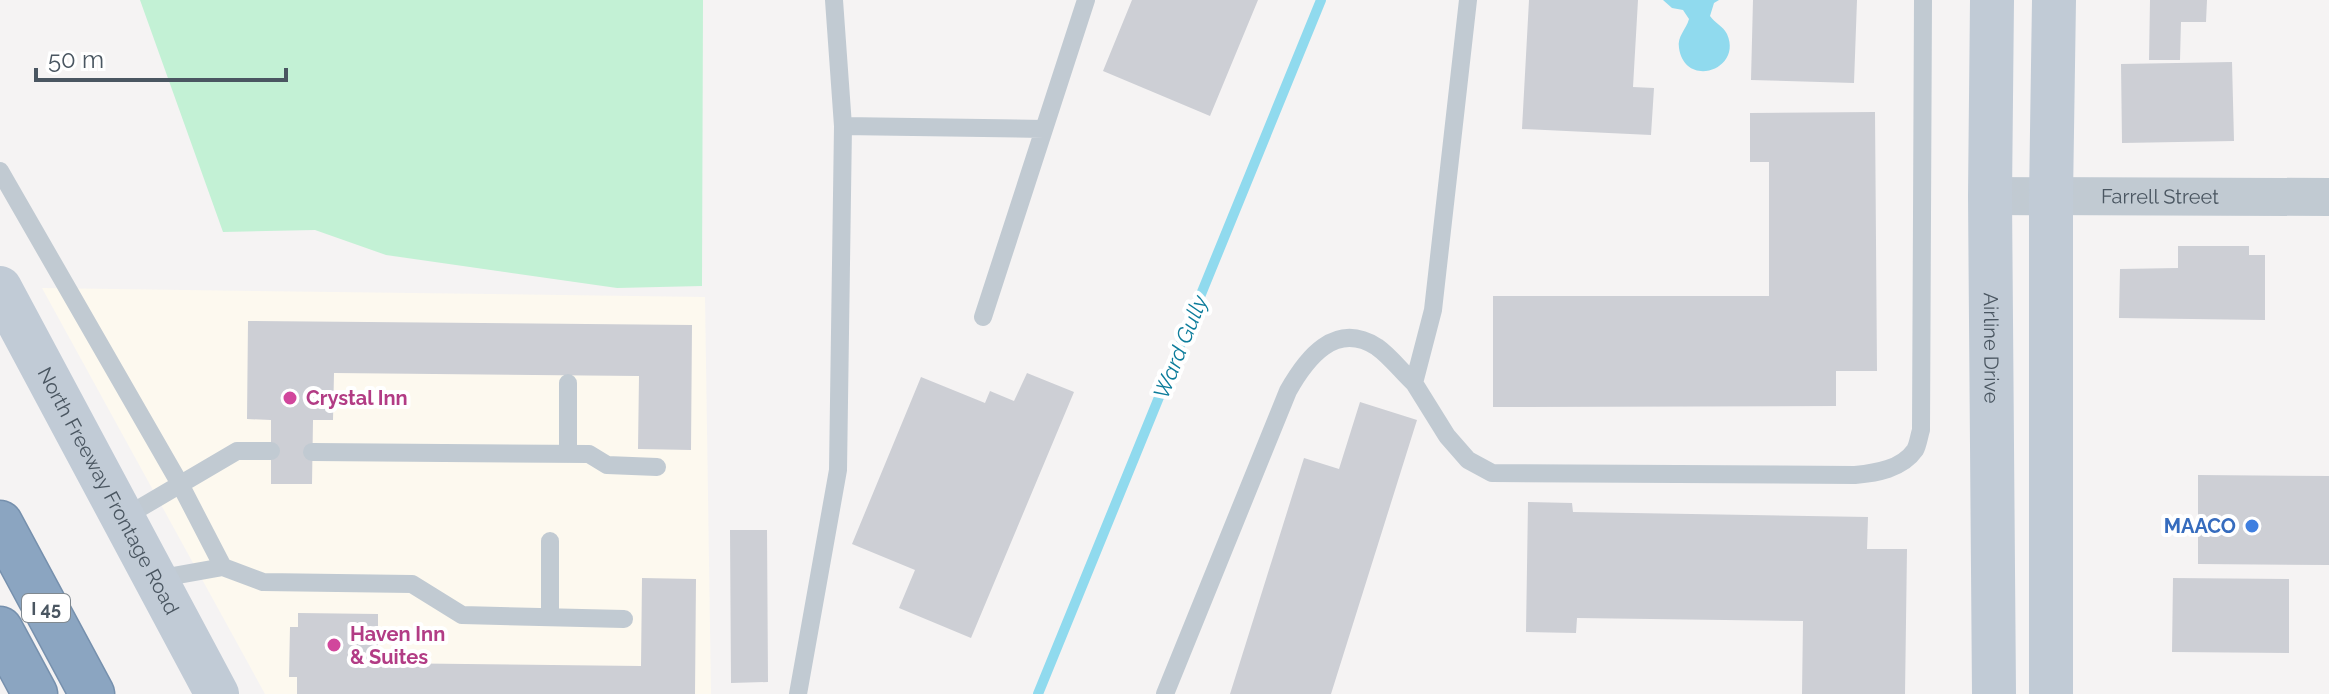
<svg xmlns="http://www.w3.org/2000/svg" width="2329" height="694" font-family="Raleway,sans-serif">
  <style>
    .commercial { fill: #fdf9ef }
    .green { fill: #c3f1d5 }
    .water { fill: #90daee }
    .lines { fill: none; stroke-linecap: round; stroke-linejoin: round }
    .stream { stroke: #90daee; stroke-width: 10 }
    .building { fill: #cdcfd5 }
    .highway-casing { stroke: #7690ad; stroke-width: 47 }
    .lane { stroke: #c1cad2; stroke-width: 18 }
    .street { stroke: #c1cad2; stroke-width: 38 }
    .secondary { stroke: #c1cbd6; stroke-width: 44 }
    .highway { stroke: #8ba5c1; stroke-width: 44 }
    .hotel-dot { fill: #d1479c; stroke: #fff; stroke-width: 3 }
    .shop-dot { fill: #3f7fe0; stroke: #fff; stroke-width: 3 }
    .labels { text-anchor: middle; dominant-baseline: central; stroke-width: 8; stroke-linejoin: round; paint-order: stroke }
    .shield { fill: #fff; stroke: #808990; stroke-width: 2 }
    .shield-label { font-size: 18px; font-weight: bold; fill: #4a5661 }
    .street-label { font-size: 20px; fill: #4a5661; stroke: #fff }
    .hotel-label { font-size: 20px; font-weight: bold; fill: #b23c85; stroke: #fff; text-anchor: start }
    .shop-label { font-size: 20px; font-weight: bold; fill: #366cbe; stroke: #fff; text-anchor: end }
    .water-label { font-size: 22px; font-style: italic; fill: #0c7c9b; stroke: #fff }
  </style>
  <rect width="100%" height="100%" fill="#f5f3f3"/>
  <!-- commercial -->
  <path class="commercial" d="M42,288L705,297L711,694H265Z"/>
  <!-- green -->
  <path class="green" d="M140,0H703L702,286L617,288L386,255L315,230L223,232Z"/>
  <!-- water -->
  <path class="water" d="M1663,0H1719L1714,3L1710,16C1715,23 1723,26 1727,34C1743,70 1685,89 1679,48C1677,36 1686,30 1689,19L1683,10L1672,8Z"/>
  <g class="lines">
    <!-- stream -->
    <path class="stream" d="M1038,694L1321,0"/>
  </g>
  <!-- building -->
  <path class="building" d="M1132,0H1258L1210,116L1103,71Z
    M1529,0H1638L1633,87L1654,88L1651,135L1522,129Z
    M1753,0H1857L1854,83L1751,80Z
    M2150,0H2207L2206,22H2181L2180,60H2149Z
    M2232,62L2234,141L2122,143L2121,64Z
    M1875,112L1877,371H1836V406L1493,407V296H1769V162H1750V113Z
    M2178,246H2249V255H2265V320L2119,318L2120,269L2178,268Z
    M248,321L692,325L691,450L638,449L639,376L334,373L333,420H313L312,484H271V420L247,419Z
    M1027,373L1074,392L971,638L899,608L915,570L852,544L921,377L985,403L990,391L1014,401Z
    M1360,402L1417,420L1331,694H1230L1304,458L1339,469Z
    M2198,475L2329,476V565L2198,564Z
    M1528,502L1572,503L1573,512L1868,517L1867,549H1907L1905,694H1802L1803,621L1577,618L1576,633L1526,632Z
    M730,530H767L768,682L731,683Z
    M642,578L696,579L695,694H297V677H289L290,627H298V613L378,614V663L641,666Z
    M2173,578L2289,579V653L2172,652Z"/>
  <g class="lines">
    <!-- highway casing -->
    <g class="highway-casing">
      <path id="highway" d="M0,523L92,694
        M0,629L35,694"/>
    </g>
    <!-- lane -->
    <path class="lane" d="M1468,0L1433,310L1414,383L1447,436L1468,460L1492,473L1855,475C1876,473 1902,469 1915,450C1918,445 1919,436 1921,430L1923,0
      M843,126L1044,129
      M0,171L180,484L223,567
      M983,317L1086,0
      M312,452L589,454L607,465L657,467
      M568,454V383
      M123,518L237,451H271
      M550,541V617
      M156,579L223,567L263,582L412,584L462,615L624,619
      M798,694L838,470L843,126L834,0
      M1165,694L1288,391C1306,359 1335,320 1377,347C1390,356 1402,372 1414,383"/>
    <!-- street -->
    <path class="street" id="s1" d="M1990,196L2329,197"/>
    <!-- secondary -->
    <g class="secondary">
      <path id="s2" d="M1992,0L1990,196L1994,694"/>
      <path id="s3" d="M0,288L217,694"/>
      <path d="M2051,694V197L2054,0"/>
    </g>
    <!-- highway -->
    <use href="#highway" class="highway"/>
  </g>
  <!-- markers -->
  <g class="hotel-dot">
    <circle cx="290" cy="398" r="8"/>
    <circle cx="334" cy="645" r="8"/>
  </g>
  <circle class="shop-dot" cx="2252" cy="526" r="8"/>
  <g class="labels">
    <!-- shield labels -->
    <rect class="shield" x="22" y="594" width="48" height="28" rx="6"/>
    <g class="shield-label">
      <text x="46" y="608">I 45</text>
    </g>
    <!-- street labels -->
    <g class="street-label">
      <text stroke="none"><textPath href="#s1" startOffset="170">Farrell Street</textPath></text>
      <text stroke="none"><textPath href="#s2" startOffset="348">Airline Drive</textPath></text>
      <text stroke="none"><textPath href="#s3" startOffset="230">North Freeway Frontage Road</textPath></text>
    </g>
    <!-- hotel labels -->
    <g class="hotel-label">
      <text x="306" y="398">Crystal Inn</text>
      <text x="350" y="634">Haven Inn<tspan x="350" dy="23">&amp; Suites</tspan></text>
    </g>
    <!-- shop labels -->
    <g class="shop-label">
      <text x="2236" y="526">MAACO</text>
    </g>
    <!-- water labels -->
    <g class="water-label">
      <text transform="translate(1180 347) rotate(-68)">Ward Gully</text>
    </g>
  </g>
  <!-- scale -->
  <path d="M36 68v12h250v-12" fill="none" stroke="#4a5661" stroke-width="4"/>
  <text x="48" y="68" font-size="24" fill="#4a5661" stroke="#ffffff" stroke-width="6" paint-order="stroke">50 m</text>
</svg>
